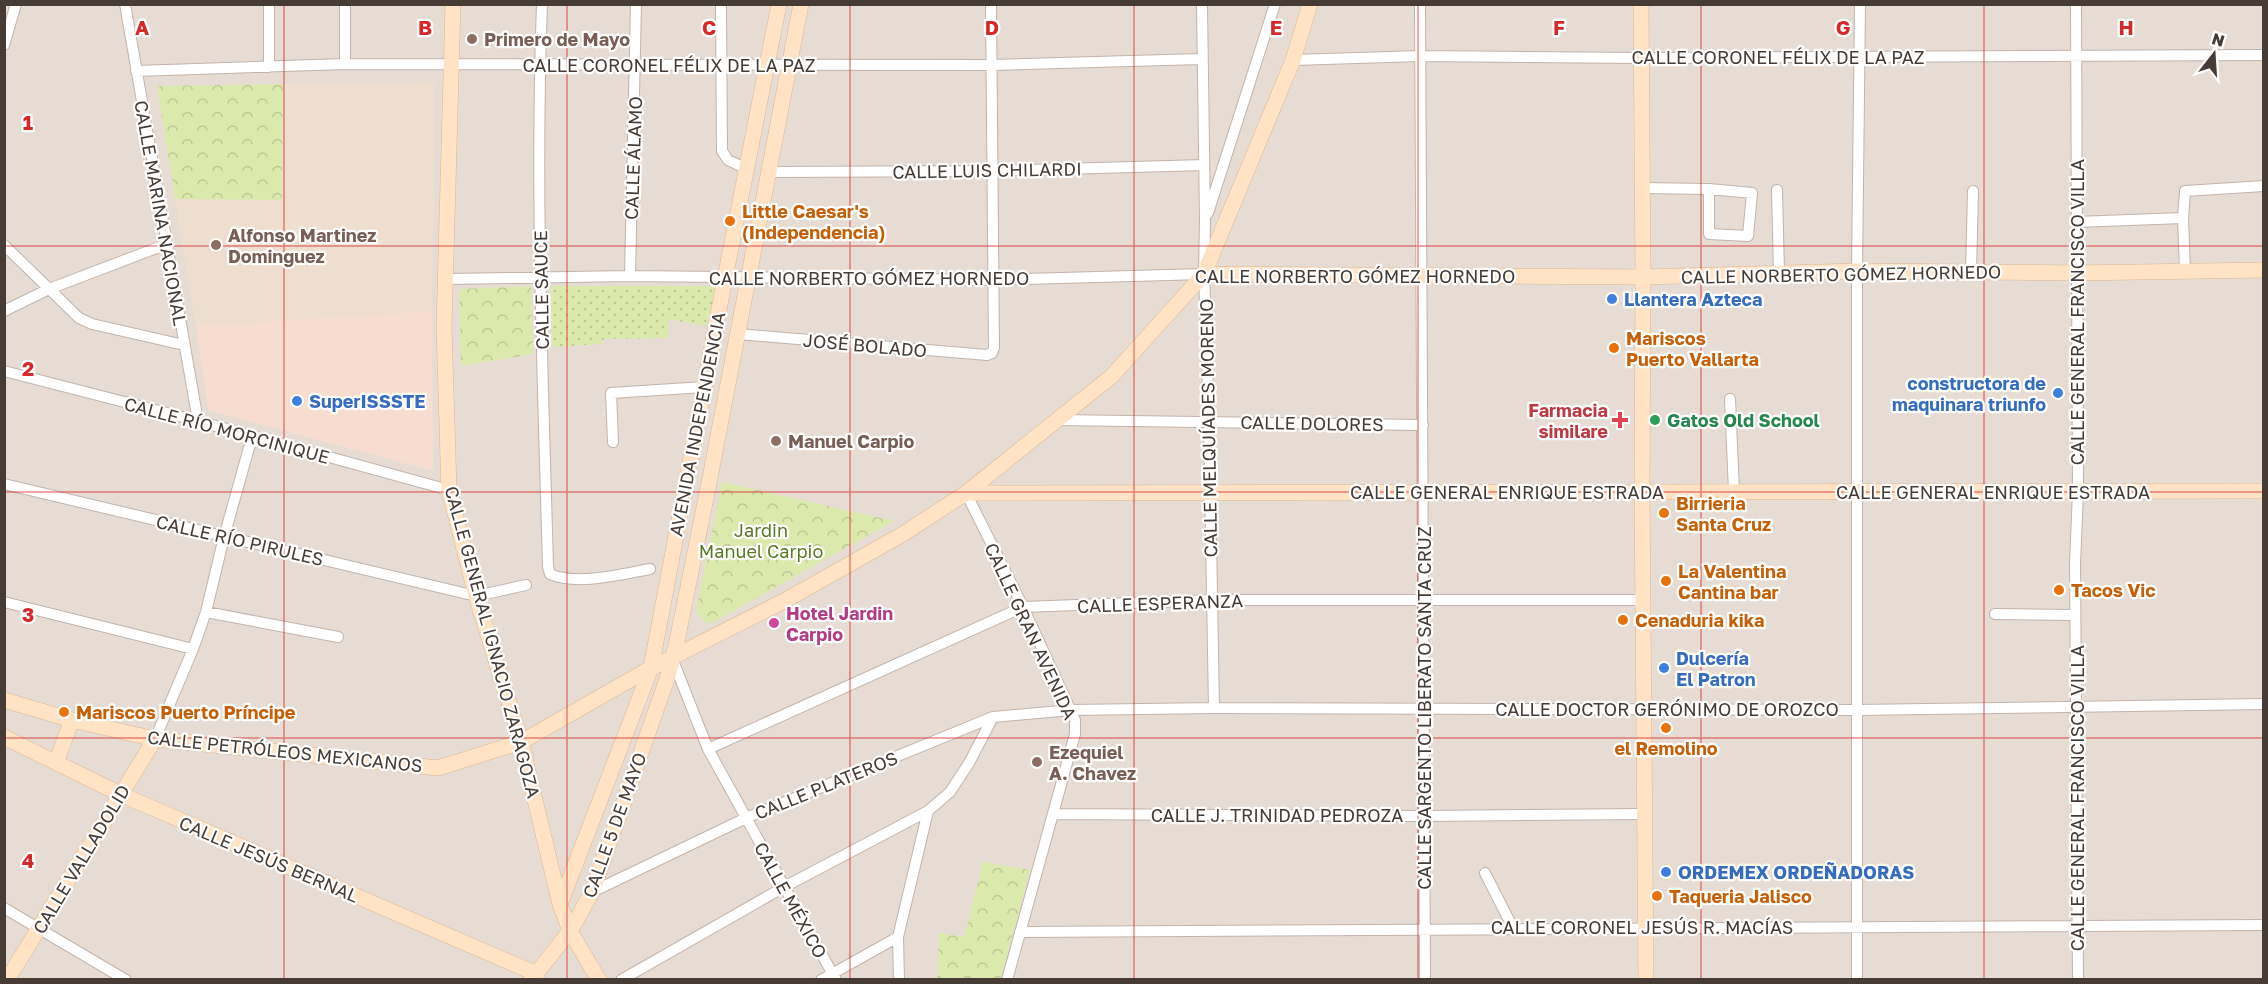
<svg xmlns="http://www.w3.org/2000/svg" width="2268" height="984" font-family="'Golos Text',sans-serif">
  <style>
    .residential { fill: #e7dcd3 }
    .commercial { fill: #f6ddd0 }
    .education { fill: #eddecf }
    .forest { fill: url(#forest-crowns) }
    .garden { fill: url(#garden-dots) }
    .lines { fill: none; stroke-linecap: round; stroke-linejoin: round }
    .street-casing { stroke: #c2b4ab; stroke-width: 12 }
    .secondary-casing { stroke: #d8b796; stroke-width: 16 }
    .street { stroke: #fff; stroke-width: 10 }
    .secondary { stroke: #ffe3c4; stroke-width: 15 }
    .grid { fill: none; stroke: #d62828; stroke-width: 1.5; stroke-opacity: 0.55 }
    .education-dot { fill: #8d6e63; stroke: #fff; stroke-width: 2 }
    .food-dot { fill: #e8710a; stroke: #fff; stroke-width: 2 }
    .shop-dot { fill: #3f7fe0; stroke: #fff; stroke-width: 2 }
    .health-dot { fill: #e0444e; stroke: #fff; stroke-width: 2 }
    .leisure-dot { fill: #2e9e5b; stroke: #fff; stroke-width: 2 }
    .hotel-dot { fill: #d1479c; stroke: #fff; stroke-width: 2 }
    .labels { text-anchor: middle; dominant-baseline: central; stroke-width: 4.5; stroke-linejoin: round; paint-order: stroke }
    .education-label { font-size: 18px; font-weight: bold; fill: #785e54; stroke: #fff; text-anchor: start }
    .street-label { font-size: 18px; fill: #463b35; stroke: #fff }
    .food-label { font-size: 18px; font-weight: bold; fill: #c56008; stroke: #fff; text-anchor: start }
    .shop-label { font-size: 18px; font-weight: bold; fill: #366cbe; stroke: #fff; text-anchor: start }
    .health-label { font-size: 18px; font-weight: bold; fill: #be3a42; stroke: #fff; text-anchor: end }
    .leisure-label { font-size: 18px; font-weight: bold; fill: #27864d; stroke: #fff; text-anchor: start }
    .park-label { font-size: 18px; fill: #597926; stroke: #fff }
    .hotel-label { font-size: 18px; font-weight: bold; fill: #b23c85; stroke: #fff; text-anchor: start }
    .grid-label { font-size: 20px; text-anchor: middle; font-weight: bold; fill: #d62828; stroke: #fff; stroke-width: 4.5; stroke-linejoin: round; paint-order: stroke }
  </style>
  <defs>
    <pattern id="forest-crowns" width="20" height="18" patternUnits="userSpaceOnUse" patternTransform="scale(1.5)"><rect width="20" height="18" fill="#dbe9ad"/><path d="M2 6a3 3 0 1 1 6 0M12 15a3 3 0 1 1 6 0" fill="none" stroke="#bdc995"/></pattern>
    <pattern id="garden-dots" width="8" height="8" patternUnits="userSpaceOnUse" patternTransform="scale(1.5)"><rect width="8" height="8" fill="#dbe9ad"/><path d="M2 2h.1M6 6h.1" fill="none" stroke="#bdc995" stroke-width="1.8" stroke-linecap="round"/></pattern>
  </defs>
  <rect width="100%" height="100%" fill="#f3ece5"/>
  <!-- residential -->
  <path class="residential" d="M5,5H2263V979H5Z"/>
  <!-- commercial -->
  <path class="commercial" d="M432,311L433,471L208,410L196,326Z"/>
  <!-- education -->
  <path class="education" d="M435,82L432,311L196,326L175,199L282,200L283,84Z"/>
  <!-- forest -->
  <path class="forest" d="M283,84L282,200L175,199L157,86Z
    M531,286L533,354L461,366L459,289Z
    M722,482L894,521L712,623L705,622L697,613V606Z
    M983,862L1030,870L1001,979H937L939,933L964,937Z"/>
  <!-- garden -->
  <path class="garden" d="M551,286H717L706,326L668,319V338L603,339V344L552,347Z"/>
  <g class="lines">
    <!-- street casing -->
    <g class="street-casing">
      <path id="street" d="M125,4L198,421
        M542,4C535,192 543,380 548,567L550,574C577,586 622,574 650,569
        M721,4L722,151L728,160L747,169
        M1202,4L1205,220L1204,274L1209,421L1214,708
        M1420,4L1425,980
        M2076,4L2078,492L2075,564L2078,980
        M4,45L16,4
        M1293,60L1421,56L1640,58L2264,55
        M345,64V4
        M269,67V4
        M136,71L345,64L993,65L1201,59
        M770,172L993,171L1204,165
        M1642,188L1709,189L1752,193L1748,236L1709,234V189
        M1777,190L1779,273
        M1208,213L1275,4
        M2076,222L2183,218
        M4,245L79,318L92,324L184,345
        M2185,270L2183,218L2185,191L2264,186
        M1971,272L1973,191
        M630,276L636,4
        M446,279L630,276L993,280L1204,274
        M4,311L49,289L167,244
        M738,334L987,355L992,353L994,348L991,4
        M4,371L198,421L449,490
        M1730,399L1734,492
        M1057,420L1423,425
        M613,442L611,393L704,387
        M4,484L476,596L526,585
        M966,493L1023,607L1075,720V734L1007,980
        M4,602L193,649
        M206,612L338,637
        M1995,614L2075,615
        M672,658L708,749L836,980
        M155,739L193,649L206,612L224,537L252,437
        M708,749L1023,607L1212,600H1643
        M1053,814L1424,816L1645,814
        M1485,873L1513,928
        M592,892L746,818L993,717L1071,710L1214,708L1856,710L2264,704
        M4,908L126,980
        M1020,932L2264,925
        M621,980L784,887L928,811
        M821,980L898,937
        M899,980L898,937L928,811L950,792L969,763L993,717
        M1857,980V271L1860,4"/>
    </g>
    <!-- secondary casing -->
    <g class="secondary-casing">
      <path id="secondary" d="M453,4L444,328L449,490L476,596L521,742L560,904L570,931L599,980
        M1641,4L1643,277L1642,492L1646,980
        M1204,274L1643,277L1857,271L2076,273L2264,270
        M966,493L2264,491
        M4,700L72,720L155,739L438,768L521,742L651,668L784,601L903,534L966,493L1112,376L1204,274L1293,60L1310,4
        M4,737L120,794L537,974
        M56,762L72,720
        M560,904L651,668L725,278L779,4
        M7,980L155,739
        M531,980L570,931L592,892L667,679L677,641L708,488L801,4"/>
    </g>
    <!-- street -->
    <use href="#street" class="street"/>
    <!-- secondary -->
    <use href="#secondary" class="secondary"/>
  </g>
  <!-- grid -->
  <path class="grid" d="M284,4V980M567,4V980M850,4V980M1134,4V980M1418,4V980M1701,4V980M1984,4V980M4,246H2264M4,492H2264M4,738H2264"/>
  <!-- markers -->
  <g class="education-dot">
    <circle cx="472" cy="39" r="6"/>
    <circle cx="216" cy="245" r="6"/>
    <circle cx="776" cy="441" r="6"/>
    <circle cx="1037" cy="762" r="6"/>
  </g>
  <g class="food-dot">
    <circle cx="730" cy="221" r="6"/>
    <circle cx="1614" cy="348" r="6"/>
    <circle cx="1664" cy="513" r="6"/>
    <circle cx="1666" cy="581" r="6"/>
    <circle cx="2059" cy="590" r="6"/>
    <circle cx="1623" cy="620" r="6"/>
    <circle cx="64" cy="712" r="6"/>
    <circle cx="1666" cy="728" r="6"/>
    <circle cx="1657" cy="896" r="6"/>
  </g>
  <g class="shop-dot">
    <circle cx="1612" cy="299" r="6"/>
    <circle cx="2058" cy="393" r="6"/>
    <circle cx="297" cy="401" r="6"/>
    <circle cx="1664" cy="668" r="6"/>
    <circle cx="1666" cy="872" r="6"/>
  </g>
  <path class="health-dot" d="M1617 411h6v6h6v6h-6v6h-6v-6h-6v-6h6z"/>
  <circle class="leisure-dot" cx="1655" cy="420" r="6"/>
  <circle class="hotel-dot" cx="774" cy="623" r="6"/>
  <g class="labels">
    <!-- education labels -->
    <g class="education-label">
      <text x="484" y="39">Primero de Mayo</text>
      <text x="228" y="235">Alfonso Martinez<tspan x="228" dy="21">Dominguez</tspan></text>
      <text x="788" y="441">Manuel Carpio</text>
      <text x="1049" y="752">Ezequiel<tspan x="1049" dy="21">A. Chavez</tspan></text>
    </g>
    <!-- street labels -->
    <g class="street-label">
      <text x="1778" y="57">CALLE CORONEL FÉLIX DE LA PAZ</text>
      <text x="669" y="65">CALLE CORONEL FÉLIX DE LA PAZ</text>
      <text transform="translate(633 158) rotate(-88)">CALLE ÁLAMO</text>
      <text transform="translate(987 170) rotate(-1)">CALLE LUIS CHILARDI</text>
      <text transform="translate(161 213) rotate(80)">CALLE MARINA NACIONAL</text>
      <text transform="translate(1841 274) rotate(-1)">CALLE NORBERTO GÓMEZ HORNEDO</text>
      <text x="1355" y="276">CALLE NORBERTO GÓMEZ HORNEDO</text>
      <text x="869" y="278">CALLE NORBERTO GÓMEZ HORNEDO</text>
      <text transform="translate(541 290) rotate(-91)">CALLE SAUCE</text>
      <text transform="translate(2077 312) rotate(-90)">CALLE GENERAL FRANCISCO VILLA</text>
      <text transform="translate(865 345) rotate(5)">JOSÉ BOLADO</text>
      <text transform="translate(1312 423) rotate(1)">CALLE DOLORES</text>
      <text transform="translate(697 424) rotate(-79)">AVENIDA INDEPENDENCIA</text>
      <text transform="translate(1208 428) rotate(-91)">CALLE MELQUÍADES MORENO</text>
      <text transform="translate(227 430) rotate(15)">CALLE RÍO MORCINIQUE</text>
      <text x="1507" y="492">CALLE GENERAL ENRIQUE ESTRADA</text>
      <text x="1993" y="492">CALLE GENERAL ENRIQUE ESTRADA</text>
      <text transform="translate(240 540) rotate(13)">CALLE RÍO PIRULES</text>
      <text transform="translate(1160 603) rotate(-2)">CALLE ESPERANZA</text>
      <text transform="translate(1031 631) rotate(65)">CALLE GRAN AVENIDA</text>
      <text transform="translate(493 642) rotate(75)">CALLE GENERAL IGNACIO ZARAGOZA</text>
      <text transform="translate(1424 708) rotate(-90)">CALLE SARGENTO LIBERATO SANTA CRUZ</text>
      <text x="1667" y="709">CALLE DOCTOR GERÓNIMO DE OROZCO</text>
      <text transform="translate(285 751) rotate(6)">CALLE PETRÓLEOS MEXICANOS</text>
      <text transform="translate(826 785) rotate(-22)">CALLE PLATEROS</text>
      <text transform="translate(2077 798) rotate(-90)">CALLE GENERAL FRANCISCO VILLA</text>
      <text x="1277" y="815">CALLE J. TRINIDAD PEDROZA</text>
      <text transform="translate(614 825) rotate(-70)">CALLE 5 DE MAYO</text>
      <text transform="translate(81 859) rotate(-59)">CALLE VALLADOLID</text>
      <text transform="translate(269 859) rotate(23)">CALLE JESÚS BERNAL</text>
      <text transform="translate(791 900) rotate(61)">CALLE MÉXICO</text>
      <text x="1642" y="927">CALLE CORONEL JESÚS R. MACÍAS</text>
    </g>
    <!-- food labels -->
    <g class="food-label">
      <text x="742" y="211">Little Caesar's<tspan x="742" dy="21">(Independencia)</tspan></text>
      <text x="1626" y="338">Mariscos<tspan x="1626" dy="21">Puerto Vallarta</tspan></text>
      <text x="1676" y="503">Birrieria<tspan x="1676" dy="21">Santa Cruz</tspan></text>
      <text x="1678" y="571">La Valentina<tspan x="1678" dy="21">Cantina bar</tspan></text>
      <text x="2071" y="590">Tacos Vic</text>
      <text x="1635" y="620">Cenaduria kika</text>
      <text x="76" y="712">Mariscos Puerto Príncipe</text>
      <text x="1666" y="748" text-anchor="middle">el Remolino</text>
      <text x="1669" y="896">Taqueria Jalisco</text>
    </g>
    <!-- shop labels -->
    <g class="shop-label">
      <text x="1624" y="299">Llantera Azteca</text>
      <text x="2046" y="383" text-anchor="end">constructora de<tspan x="2046" dy="21">maquinara triunfo</tspan></text>
      <text x="309" y="401">SuperISSSTE</text>
      <text x="1676" y="658">Dulcería<tspan x="1676" dy="21">El Patron</tspan></text>
      <text x="1678" y="872">ORDEMEX ORDEÑADORAS</text>
    </g>
    <!-- health labels -->
    <g class="health-label">
      <text x="1608" y="410">Farmacia<tspan x="1608" dy="21">similare</tspan></text>
    </g>
    <!-- leisure labels -->
    <g class="leisure-label">
      <text x="1667" y="420">Gatos Old School</text>
    </g>
    <!-- park labels -->
    <g class="park-label">
      <text x="761" y="530">Jardin<tspan x="761" dy="21">Manuel Carpio</tspan></text>
    </g>
    <!-- hotel labels -->
    <g class="hotel-label">
      <text x="786" y="613">Hotel Jardin<tspan x="786" dy="21">Carpio</tspan></text>
    </g>
  </g>
  <g class="grid-label">
    <text x="142" y="35">A</text>
    <text x="425" y="35">B</text>
    <text x="709" y="35">C</text>
    <text x="992" y="35">D</text>
    <text x="1276" y="35">E</text>
    <text x="1559" y="35">F</text>
    <text x="1843" y="35">G</text>
    <text x="2126" y="35">H</text>
    <text x="28" y="130">1</text>
    <text x="28" y="376">2</text>
    <text x="28" y="622">3</text>
    <text x="28" y="868">4</text>
  </g>
  <!-- border -->
  <rect width="2268" height="984" fill="none" stroke="#463b35" stroke-width="12"/>
  <!-- north arrow -->
  <g transform="translate(2214 54) rotate(17)" stroke="#ffffff" stroke-width="4.5" paint-order="stroke">
  <path d="M0-4.5L10 22L0 15L-10 22Z" fill="#463b35"/>
  <text y="-9" font-size="16" font-weight="bold" text-anchor="middle" fill="#463b35">N</text>
  </g>
</svg>
